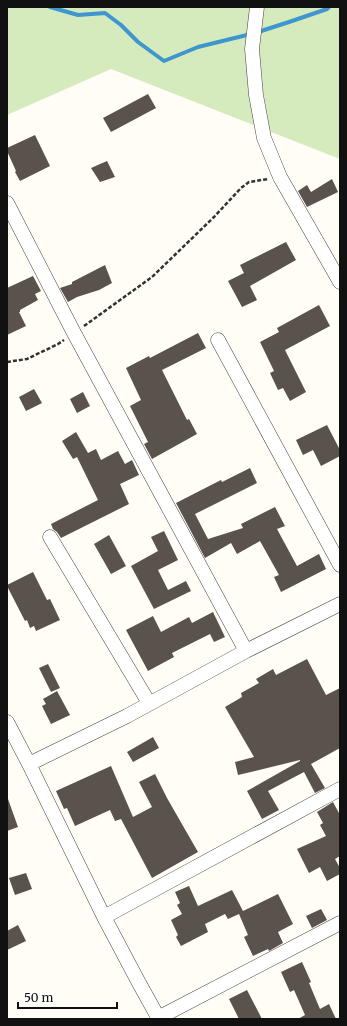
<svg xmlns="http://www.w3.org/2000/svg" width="347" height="1026" font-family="Merriweather,serif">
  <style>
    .green { fill: #d5ebbd }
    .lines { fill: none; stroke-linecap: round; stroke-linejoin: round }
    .stream { stroke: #3f96cf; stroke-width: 4 }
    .building { fill: #5a524d }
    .minor-casing { stroke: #444; stroke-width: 15 }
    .path { stroke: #333; stroke-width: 2.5; stroke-dasharray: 4 2; stroke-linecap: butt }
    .minor { stroke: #fff; stroke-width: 14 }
  </style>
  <rect width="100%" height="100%" fill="#fffdf5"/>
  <!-- green -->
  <path class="green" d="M7,7H340V159L111,69L7,115Z"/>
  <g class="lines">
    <!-- stream -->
    <path class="stream" d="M50,7L78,15L105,13L121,25L138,42L164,61L198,47L251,34
      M258,32L289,22L327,9L329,7"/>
  </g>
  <!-- building -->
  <path class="building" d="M148,94L156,108L111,132L103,118Z
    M35,135L50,166L20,181L15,172L16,171L7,151V148Z
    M107,161L115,177L100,182L91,168Z
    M332,179L338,192L307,207L298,191L307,185L311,192Z
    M286,242L296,260L250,286L257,300L242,307L228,281L244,273L240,265Z
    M105,265L112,283L99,290L77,297L68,302L60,288L72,284V282Z
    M33,276L41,291L35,294L38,300L20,310V312H19L26,326L7,335V288Z
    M319,305L330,326L285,350L306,392L290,401L283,388L278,390L270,373L274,371L260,342L279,332L277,328Z
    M198,333L206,348L162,370L187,420L189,419L197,434L152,459L144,444L148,442L130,406L141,400L126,368L149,356L150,358Z
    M34,389L42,403L26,411L19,397Z
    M83,392L90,406L77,413L70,399Z
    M327,425L340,450V456L321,466L313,450L303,455L296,440Z
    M76,432L88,453L96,449L101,460L118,451L125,464L132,460L139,475L120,484L129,504L61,538L57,532L53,529L51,524L98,500L77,457L73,459L62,441Z
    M250,468L257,483L195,514L208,539L243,528L241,524L275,507L285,526L277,529L297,566L319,554L326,569L281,592L274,577L279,575L260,541L237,554L231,543L205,558L176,503L221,480L222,482Z
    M164,531L178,560L158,570L168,590L186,581L191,591L154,609L131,566L158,551L151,537Z
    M109,535L126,566L111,574L94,544Z
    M33,572L47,600L50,599L60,620L36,631L34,626L30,628L27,620L25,621L7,586V585Z
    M213,612L225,637L214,642L210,634L172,653L174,657L148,671L126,630L153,616L161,632L189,617L192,623Z
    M307,659L326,695L340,688V748L311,764L325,788L315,793L304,772L268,791L279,810L262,819L247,791L300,761V760L238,775L235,762L254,757L225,707L242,697L241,693L259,683L256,679L273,669L276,675Z
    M48,664L60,688L51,692L39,668Z
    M57,691L70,715L51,724L42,706L46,704L43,699Z
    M153,737L159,748L133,762L127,752Z
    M111,766L133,817L152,807L139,782L155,774L167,798L198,852L152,878L121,819L115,821L110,810L75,826L67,808L64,809L56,791Z
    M7,799H8L18,827L7,831Z
    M333,802L340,815V856L335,859L340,868V874L327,881L320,867L309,873L297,849L326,836L320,825L323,823L317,812Z
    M26,873L32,889L15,895L9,878Z
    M189,886L198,906L232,890L243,911L278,894L293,924L278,932L283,943L269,951L268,949L253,956L244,937L248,935L239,914L228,919L225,914L205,924L208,932L181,946L176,937L178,935L171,920L182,914L177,905L180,903L175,892Z
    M321,909L327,920L312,928L306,916Z
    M18,925L26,941L7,950V931Z
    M302,962L311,982L309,983L320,1009L329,1004L336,1019H298L305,1015L294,990L290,992L281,972Z
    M247,990L262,1019H239L229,999Z"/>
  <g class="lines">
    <!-- minor casing -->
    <g class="minor-casing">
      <path id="minor" d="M257,7L252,49L256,95L264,138L280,177L340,282
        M7,203L74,333L246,651
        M218,340L340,565
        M50,537L149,703
        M7,722L29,764L104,917L139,983L159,1019
        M29,764L127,716L246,651L340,604
        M104,917L340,789
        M158,1018L340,923"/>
    </g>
    <!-- path -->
    <path class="path" d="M84,326L152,277L214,217L241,188L249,182L268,179
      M7,362L27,359L58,344L64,340"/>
    <!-- minor -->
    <use href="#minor" class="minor"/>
  </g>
  <!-- border -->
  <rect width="347" height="1026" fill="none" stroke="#111111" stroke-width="16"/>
  <!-- scale -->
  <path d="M18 1002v6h99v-6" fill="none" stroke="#111111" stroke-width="2"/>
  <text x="24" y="1002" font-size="12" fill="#111111" stroke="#ffffff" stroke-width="3" paint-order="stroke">50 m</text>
</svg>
